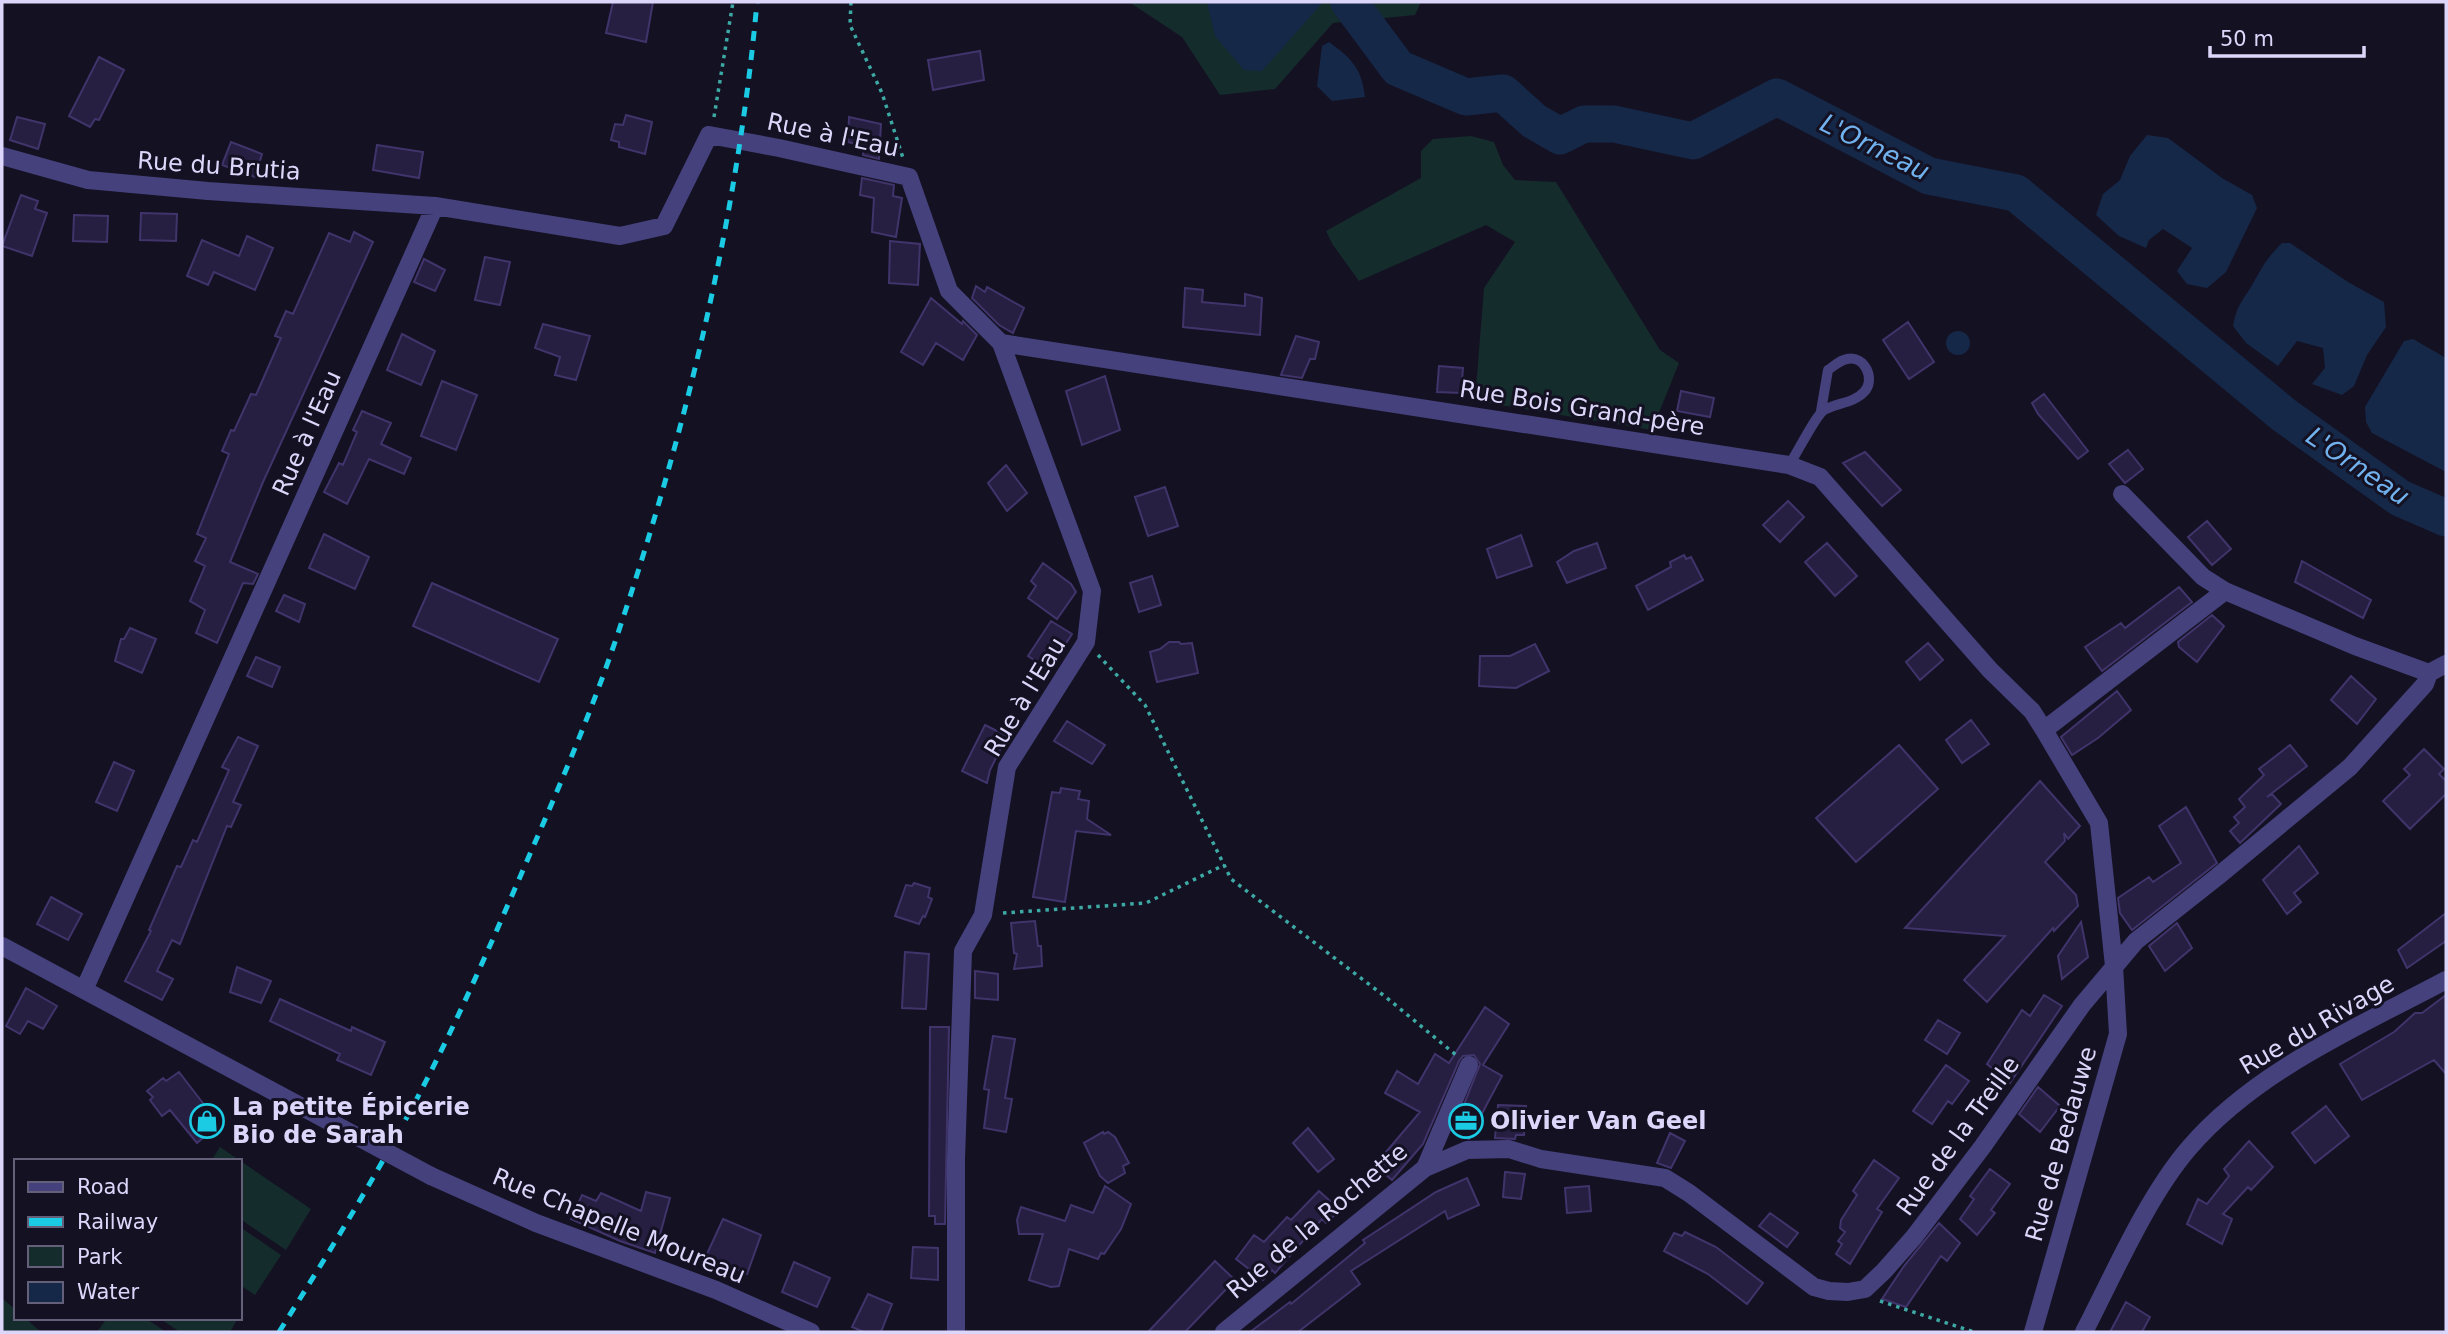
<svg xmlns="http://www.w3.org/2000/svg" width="2448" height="1334" font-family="'DejaVu Sans',sans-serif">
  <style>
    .green { fill: #152c2c }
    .water { fill: #162848 }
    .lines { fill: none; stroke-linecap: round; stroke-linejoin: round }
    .river { stroke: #162848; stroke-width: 37 }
    .building { fill: #271f41; stroke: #40346b; stroke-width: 2 }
    .path { stroke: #3da9a4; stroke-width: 3.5; stroke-dasharray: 3.5 5; stroke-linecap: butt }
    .lane { stroke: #45417c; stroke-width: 10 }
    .street { stroke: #45417c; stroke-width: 18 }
    .rail { stroke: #1bcae3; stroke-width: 5; stroke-dasharray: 10 9; stroke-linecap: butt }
    .street-bridge { stroke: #45417c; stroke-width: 18 }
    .labels { text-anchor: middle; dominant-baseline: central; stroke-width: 6; stroke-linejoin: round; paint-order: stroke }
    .street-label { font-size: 24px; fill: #dcd7fa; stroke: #141123 }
    .poi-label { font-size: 24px; font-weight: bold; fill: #dcd7fa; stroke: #141123; text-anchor: start }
    .water-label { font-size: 26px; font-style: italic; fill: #71b2ee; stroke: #141123 }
  </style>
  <rect width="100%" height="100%" fill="#141123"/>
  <!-- green -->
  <path class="green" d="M1129,2H1421L1415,15L1333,23L1275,89L1220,95L1182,37Z
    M1471,136L1494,142L1503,165L1515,180L1556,182L1660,350L1679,363L1652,430L1475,401L1484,288L1515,242L1486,225L1359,281L1333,245L1326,231L1421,178V151L1433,139Z
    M220,1147L311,1209L286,1250L240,1219V1161H211Z
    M240,1227L281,1255L255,1295L240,1285Z
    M2,1298L16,1310V1318H25L41,1332H2Z
    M107,1318H145L166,1332H97Z
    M159,1318H238L230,1332H180Z"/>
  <!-- water -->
  <path class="water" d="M1208,2H1323L1262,71L1244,70L1215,36L1208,7Z
    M1329,42C1351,58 1362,68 1365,97L1332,101L1317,86L1322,46Z
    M2147,135L2168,138L2222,178L2252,195L2257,208L2226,272L2207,288L2187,284L2177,271L2192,248L2163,229L2149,240L2146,248L2119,236L2096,215L2103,194L2120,180L2130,156Z
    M2282,243H2290L2348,282L2384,302L2386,327L2367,355L2354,386L2342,395L2312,384L2325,368L2323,348L2297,341L2278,366L2246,343L2233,326C2237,305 2242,302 2252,285C2263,266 2266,259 2282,243Z
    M1946 343a12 12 0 1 1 24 0a12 12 0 1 1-24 0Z
    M2413,339L2446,358V472L2372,433L2366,422L2365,407L2404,341Z"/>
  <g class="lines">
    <!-- river -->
    <path class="river" d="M1349,2L1398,68L1466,97L1503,93L1534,121L1560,136L1584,124H1614L1693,141L1777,97L1929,176L2016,193L2284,415L2400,498L2446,518"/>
  </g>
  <!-- building -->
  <path class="building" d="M613,2H653L646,42L606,33Z
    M980,51L984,80L933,90L928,60Z
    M99,57L124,70L99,120L95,119L90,127L69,116Z
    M626,115L652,122L645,154L619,147V142L611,140L615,124L623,125Z
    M17,117L45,124L38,149L10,140Z
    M849,117L881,124L879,159L863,155L864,146L848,142Z
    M231,142L262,154L255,177L222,165Z
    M377,145L423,152L419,178L373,170Z
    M862,178L894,185L893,196L902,198L896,237L872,232L874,198L860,195Z
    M21,195L38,201L35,209L47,213L32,256L2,246Z
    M141,213L177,214L176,241L140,240Z
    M74,215L108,216L107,242L73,241Z
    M354,232L373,242L263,482L230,562L258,574L253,584L243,583L217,643L196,633L205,610L190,601L205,566L195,561L206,538L197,534L229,454L222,451L231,430L234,431L251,394L256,395L281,338L275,336L286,311L293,314L329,233L350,242Z
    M247,236L273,248L255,290L214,272L208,285L187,276L202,240L239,256Z
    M890,241L920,244L918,285L889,283Z
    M485,257L510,262L500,305L475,300Z
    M424,259L445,270L435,291L414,282Z
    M976,286L985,292L987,287L1024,308L1013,333L999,325L972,298Z
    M1185,288L1203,290L1202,302L1245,306V294L1262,298L1260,335L1183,327Z
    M931,298L962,324L963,321L977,335L963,360L936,343L923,365L901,352Z
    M1908,322L1934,362L1909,379L1883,340Z
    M543,324L590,336L576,380L555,375L560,357L535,348Z
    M402,334L435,351L421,385L387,370Z
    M1296,336L1319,342L1315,359H1310L1302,378L1281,375Z
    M1439,366L1463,368L1461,393L1437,392Z
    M1105,376L1120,430L1082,445L1066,391Z
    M442,381L477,395L456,450L421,436Z
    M1681,391L1714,398L1710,417L1677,411Z
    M2044,394L2088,451L2078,459L2038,414L2032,403Z
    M362,411L391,423L381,444L411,458L404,474L369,459L347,504L324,492L339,463L343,465L357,432L353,430Z
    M2128,450L2143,469L2125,483L2109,464Z
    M1865,452L1901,490L1882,506L1843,463Z
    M1006,465L1027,493L1007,511L988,483Z
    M1165,487L1178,526L1148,536L1135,497Z
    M1788,501L1804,517L1780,542L1763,525Z
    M2207,521L2231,549L2212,565L2188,537Z
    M324,534L369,557L355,589L309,568Z
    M1521,535L1532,566L1497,578L1487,549Z
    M1597,543L1606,568L1567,583L1557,562L1574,551Z
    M1827,543L1857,576L1835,596L1805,562Z
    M1684,555L1686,559L1691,557L1703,580L1648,610L1636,586L1671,567L1670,562Z
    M2302,561L2371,600L2363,618L2295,582Z
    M1043,563L1071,584L1076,592L1057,619L1028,598L1036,586L1031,581Z
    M1152,576L1161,605L1139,612L1130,583Z
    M432,583L558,639L539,682L413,626Z
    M2179,587L2192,602L2102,671L2085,647L2121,623L2125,628Z
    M284,595L305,604L299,622L276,611Z
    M2212,615L2224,626L2197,662L2179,647L2178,642Z
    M1051,621L1072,634L1049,670L1028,656Z
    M130,628L156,639L142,673L115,661L121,639H124Z
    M1169,642H1179L1181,644L1192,643L1198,673L1157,682L1150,652L1160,649Z
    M1928,643L1943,660L1920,680L1906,662Z
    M1535,644L1549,671L1516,688L1479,686L1480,656H1510Z
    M256,657L280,667L272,687L247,676Z
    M2351,676L2376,699L2357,724L2331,700Z
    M2117,691L2131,710L2098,738L2072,755L2061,737Z
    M1971,720L1989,744L1962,763L1946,740Z
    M1067,721L1105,745L1092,764L1054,741Z
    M985,725L1007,736L990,770L987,783L962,771Z
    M238,737L258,746L233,802L241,805L231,827L227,826L180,944L172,940L157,971L173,979L162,1000L125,981L151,931L149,930L177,866L181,867L193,840L197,842L229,770L222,767Z
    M1899,745L1938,789L1856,862L1816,818Z
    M2290,745L2307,766L2267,797L2272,794L2281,804L2240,843L2230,831L2239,823L2234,817L2245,807L2239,799L2264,775L2259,769Z
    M2424,749L2444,769L2439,774L2446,781V794L2410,829L2383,801L2410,775L2404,769Z
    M114,762L134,771L117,811L96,802Z
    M2040,781L2080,826L2068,839L2064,833L2065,841L2045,862L2076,895L2078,906L2054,931L2053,928L1987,1002L1964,980L2005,936L1905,928Z
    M1061,788L1080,791L1078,799L1089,801L1087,819L1111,835L1076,831L1065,902L1033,897L1052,792L1060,793Z
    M2186,807L2217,863L2132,930L2120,913L2118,898L2149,877L2153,882L2181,863L2159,826Z
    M2299,846L2318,873L2294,893L2301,902L2287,914L2263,880Z
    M914,883L930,888L928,897L932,899L925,917L923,916L919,924L895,916L906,885L912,886Z
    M51,897L82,914L68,940L37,924Z
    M2446,913V941L2407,968L2398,950Z
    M1035,921L1038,946H1041L1042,966L1014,969L1017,954L1014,953L1011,923Z
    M2081,922L2088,957L2062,979L2058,956Z
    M2177,923L2192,948L2165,971L2149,946Z
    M905,952L929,954L926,1009L902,1008Z
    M237,967L271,981L261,1003L230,992Z
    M975,971L998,974V1000L975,998Z
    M26,988L57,1006L43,1029L28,1021L20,1034L6,1026Z
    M2044,995L2062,1006L2010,1083L1987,1064L2022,1010L2030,1016Z
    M2446,995V1074L2434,1060L2362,1100L2340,1064L2394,1032L2415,1013H2422Z
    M280,999L351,1031L352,1027L385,1042L371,1075L337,1060L340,1054L270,1021Z
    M1485,1007L1509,1024L1483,1065L1502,1076L1487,1104L1469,1139L1453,1132L1480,1064L1474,1055L1463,1056L1459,1061L1423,1144L1392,1180L1375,1165L1420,1112L1385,1093L1397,1071L1418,1084L1435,1054L1449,1063Z
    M1938,1020L1960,1033L1947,1054L1925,1040Z
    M930,1027H949L945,1224H935V1216H929Z
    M993,1036L1015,1039L1005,1098L1012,1099L1006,1132L984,1128L989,1090L984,1089Z
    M1946,1065L1969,1081L1952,1104L1948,1101L1932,1124L1913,1111Z
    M179,1072L219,1124L197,1143L170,1110L162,1116L150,1100L153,1097L147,1091L163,1078L166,1081Z
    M2038,1087L2060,1106L2040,1132L2019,1114Z
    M1498,1105L1526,1106L1524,1135H1516L1515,1139L1495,1138Z
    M2326,1106L2349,1136L2315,1163L2292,1133Z
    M1308,1128L1334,1159L1318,1172L1293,1143Z
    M1103,1132L1104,1134L1108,1132L1115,1137L1129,1163L1123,1166L1125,1173L1108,1183L1100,1176L1084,1143Z
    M1670,1133L1685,1141L1671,1168L1657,1163Z
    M2249,1141L2273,1167L2251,1190L2248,1187L2223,1214L2232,1219L2222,1244L2187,1224L2198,1199L2207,1204L2229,1176L2224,1169Z
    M1874,1160L1899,1178L1877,1209L1882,1212L1850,1264L1836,1254L1842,1244L1838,1241L1845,1232L1840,1228L1841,1220L1857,1195L1853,1191Z
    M1990,1169L2010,1184L1991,1210L1995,1213L1977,1235L1960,1219L1974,1199L1970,1196Z
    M1505,1172L1525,1174L1521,1199L1503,1197Z
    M1467,1178L1479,1205L1448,1219L1445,1211L1351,1271L1360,1284L1298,1332H1250L1290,1302L1291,1304L1365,1243L1363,1240L1436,1192Z
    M1105,1186L1131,1204L1121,1229L1104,1254L1101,1253L1098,1259L1069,1249L1059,1286L1051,1287L1029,1280L1043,1234H1019L1017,1220L1021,1207L1065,1221L1071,1205L1093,1213Z
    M1589,1186L1591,1211L1567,1213L1565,1188Z
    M1319,1191L1340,1210L1326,1223L1322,1219L1275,1273L1272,1270L1263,1280L1236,1259L1254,1235L1264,1242L1287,1217L1291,1220Z
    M646,1192L670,1198L655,1253L620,1241L571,1219L582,1195L596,1201L601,1193L641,1211Z
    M1770,1213L1798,1233L1787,1247L1759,1226Z
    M723,1219L761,1235L747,1274L706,1256Z
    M1939,1223L1960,1243L1947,1261L1941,1256L1906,1307L1882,1299L1904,1266Z
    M1685,1232L1716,1247L1763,1283L1747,1304L1708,1274L1664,1251L1674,1233L1682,1236Z
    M913,1247L938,1248V1280L911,1278Z
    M1215,1261L1235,1280L1185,1332H1148Z
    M794,1262L830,1278L817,1307L782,1292Z
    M868,1294L892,1304L881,1332H864L852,1327Z
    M2126,1302L2150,1317L2142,1332H2110Z"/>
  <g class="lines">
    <!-- path -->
    <path class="path" d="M851,2L850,25L882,93L903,158
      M714,117L733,2
      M1098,655L1145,705L1231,879L1387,998L1456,1055
      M1003,913L1146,903L1224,865
      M1880,1301L1974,1332"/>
    <!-- lane -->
    <path class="lane" d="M1789,465C1796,455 1816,415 1824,410C1836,403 1854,403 1864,392C1876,380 1865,355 1847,359C1840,360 1834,366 1828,370L1821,411"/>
    <!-- street -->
    <path class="street" d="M2,156L88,180L208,191L435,206L620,236L664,226L709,135L779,148L909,177L949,291L1001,343L1092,591L1086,642L1007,767L983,915L963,951L956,1160V1332
      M1001,343L1789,465L1820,477L1990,670L2032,711L2044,730
      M2122,494L2203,577L2225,591
      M2429,673L2446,664
      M2,946L360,1138
      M84,990L435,206
      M1425,1168L1467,1150L1509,1149L1541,1159L1665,1178L1689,1193L1814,1287L1829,1291L1848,1292L1865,1289L1884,1271L1914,1237L1983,1146L2082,1005L2136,941L2217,877L2350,767L2425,684L2429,673
      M431,1176L536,1223L716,1290L811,1332
      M1224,1332L1425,1168L1469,1065
      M2033,1332L2118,1034L2114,966L2099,823L2044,730L2225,591L2355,646L2429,673
      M2084,1332C2114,1274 2147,1197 2189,1148C2256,1070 2358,1027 2446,980"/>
    <!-- rail -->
    <path class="rail" d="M279,1332C330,1251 380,1170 424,1085C459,1017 490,946 520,877C556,794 593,710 621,624C688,423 738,213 757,2"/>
    <!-- street-bridge -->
    <path class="street-bridge" d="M360,1138L431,1176"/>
  </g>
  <!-- icons -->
  <defs>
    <g id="shop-ring" transform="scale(1.75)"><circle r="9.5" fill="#141123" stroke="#1bcae3" stroke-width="1.5"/><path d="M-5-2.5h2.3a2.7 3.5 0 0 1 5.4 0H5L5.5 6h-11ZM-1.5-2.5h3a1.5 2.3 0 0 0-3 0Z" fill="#1bcae3"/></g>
    <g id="office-ring" transform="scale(1.75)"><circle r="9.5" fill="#141123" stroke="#1bcae3" stroke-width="1.5"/><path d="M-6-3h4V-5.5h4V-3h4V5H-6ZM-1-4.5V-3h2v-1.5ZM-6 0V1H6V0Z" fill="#1bcae3"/></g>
  </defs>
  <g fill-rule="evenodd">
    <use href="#shop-ring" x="207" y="1121"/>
    <use href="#office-ring" x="1466" y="1121"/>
  </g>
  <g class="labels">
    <!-- street labels -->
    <g class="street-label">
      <text transform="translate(833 135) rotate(12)">Rue à l'Eau</text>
      <text transform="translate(219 166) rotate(4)">Rue du Brutia</text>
      <text transform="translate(1582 408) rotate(9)">Rue Bois Grand-père</text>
      <text transform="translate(307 433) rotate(-66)">Rue à l'Eau</text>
      <text transform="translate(1025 697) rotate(-59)">Rue à l'Eau</text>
      <text transform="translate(2317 1025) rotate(-30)">Rue du Rivage</text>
      <text transform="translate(1958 1136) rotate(-54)">Rue de la Treille</text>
      <text transform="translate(2061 1144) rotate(-74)">Rue de Bedauwe</text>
      <text transform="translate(1317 1221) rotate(-40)">Rue de la Rochette</text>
      <text transform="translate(619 1226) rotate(22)">Rue Chapelle Moureau</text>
    </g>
    <!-- poi labels -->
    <g class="poi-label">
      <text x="232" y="1107">La petite Épicerie<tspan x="232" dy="28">Bio de Sarah</tspan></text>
      <text x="1490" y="1121">Olivier Van Geel</text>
    </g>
    <!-- water labels -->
    <g class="water-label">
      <text transform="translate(1875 147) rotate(26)">L'Orneau</text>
      <text transform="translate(2358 466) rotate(34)">L'Orneau</text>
    </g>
  </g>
  <!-- border -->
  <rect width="2448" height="1334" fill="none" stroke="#dcd7fa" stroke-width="7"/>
  <!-- legend -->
  <rect x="14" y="1159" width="228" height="161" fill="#141123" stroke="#646079" stroke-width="2"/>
  <rect x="28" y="1182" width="35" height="10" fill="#45417c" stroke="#646079" stroke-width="2"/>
  <text x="77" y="1194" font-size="21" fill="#dcd7fa">Road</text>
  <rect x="28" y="1217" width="35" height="10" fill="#1bcae3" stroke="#646079" stroke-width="2"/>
  <text x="77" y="1229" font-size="21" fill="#dcd7fa">Railway</text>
  <rect x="28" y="1246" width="35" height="21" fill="#152c2c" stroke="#646079" stroke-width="2"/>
  <text x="77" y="1264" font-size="21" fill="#dcd7fa">Park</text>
  <rect x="28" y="1282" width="35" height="21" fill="#162848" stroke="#646079" stroke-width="2"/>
  <text x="77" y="1299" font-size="21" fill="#dcd7fa">Water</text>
  <!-- scale -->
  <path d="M2210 46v10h154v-10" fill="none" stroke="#dcd7fa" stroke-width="3.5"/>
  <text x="2220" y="46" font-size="21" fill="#dcd7fa" stroke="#141123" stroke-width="5" paint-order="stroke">50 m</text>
</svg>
